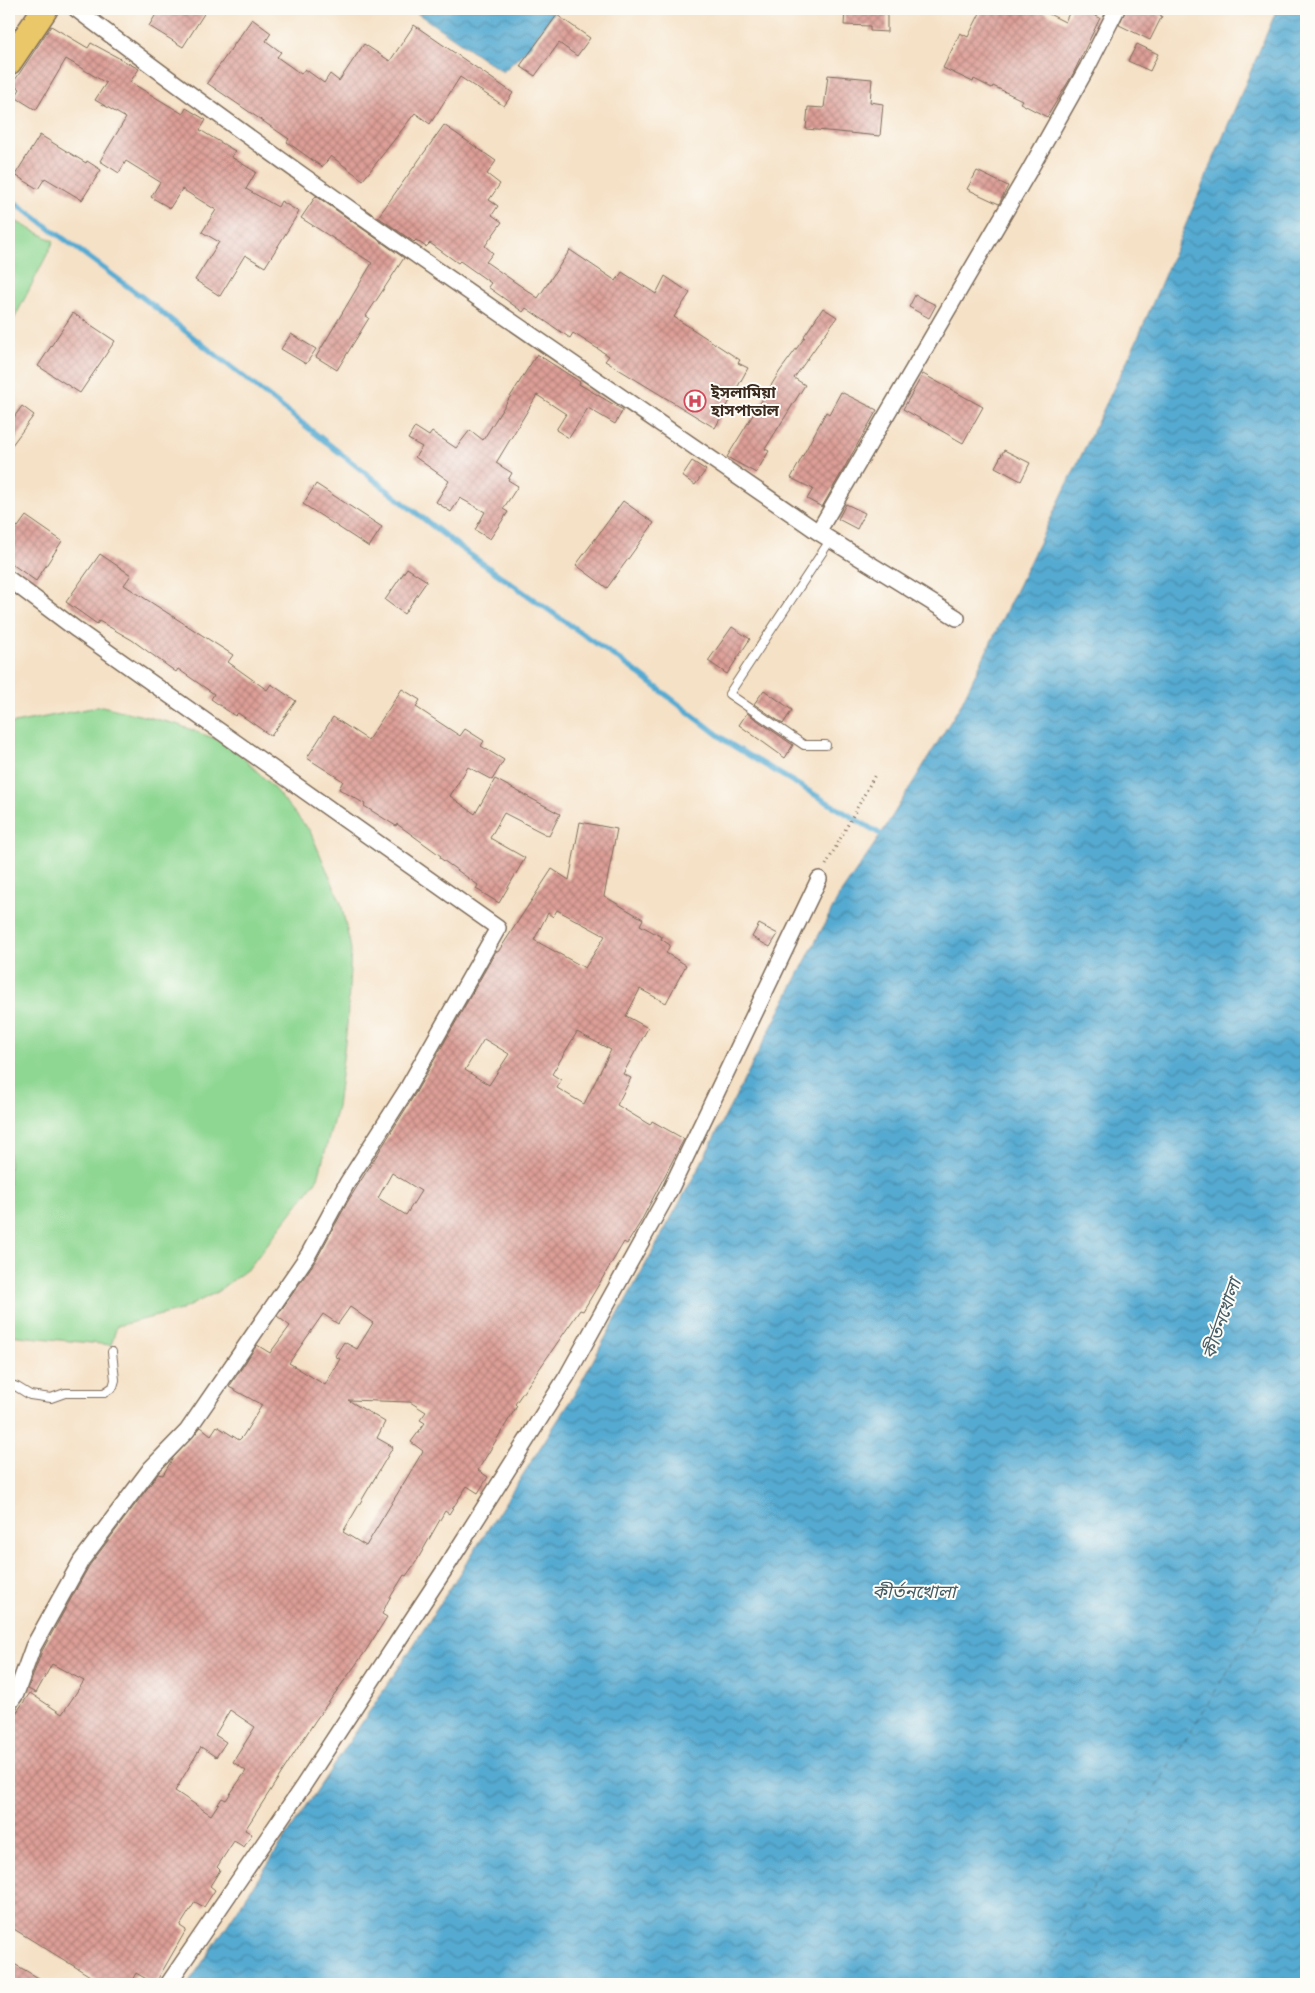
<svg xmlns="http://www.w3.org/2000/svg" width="1315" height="1993" font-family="Sriracha,'Noto Sans Bengali',sans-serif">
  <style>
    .pitch { fill: #8ed792; stroke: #648058 }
    .water { fill: url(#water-waves); stroke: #486a78 }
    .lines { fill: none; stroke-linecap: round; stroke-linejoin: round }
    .stream { stroke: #55aad1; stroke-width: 5.5 }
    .ferry { stroke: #455d66; stroke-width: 1; stroke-dasharray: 6 5; stroke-linecap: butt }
    .building { fill: url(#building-cross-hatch); fill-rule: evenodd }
    .service-casing { stroke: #7c6a59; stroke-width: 10 }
    .minor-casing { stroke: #7c6a59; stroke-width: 18 }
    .trunk-casing { stroke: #7c6a59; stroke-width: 28 }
    .path { stroke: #7c6a59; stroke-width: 3; stroke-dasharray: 1 4; stroke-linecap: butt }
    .service { stroke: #fff; stroke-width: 8 }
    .minor { stroke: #fff; stroke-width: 15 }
    .trunk { stroke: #eac769; stroke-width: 25 }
    .labels { text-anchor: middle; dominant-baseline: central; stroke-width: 4; stroke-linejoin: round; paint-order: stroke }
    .poi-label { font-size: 16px; font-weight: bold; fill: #3b2a1e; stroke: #fdfcf7; text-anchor: start }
    .water-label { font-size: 18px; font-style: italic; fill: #455d66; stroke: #fdfcf7 }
  </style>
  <defs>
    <pattern id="water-waves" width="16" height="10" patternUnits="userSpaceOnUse" patternTransform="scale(1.25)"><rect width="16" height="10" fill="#55aad1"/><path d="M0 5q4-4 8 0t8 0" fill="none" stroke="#488ba9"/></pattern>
    <pattern id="building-cross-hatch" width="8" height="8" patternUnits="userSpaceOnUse" patternTransform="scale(1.25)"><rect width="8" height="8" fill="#dd9f97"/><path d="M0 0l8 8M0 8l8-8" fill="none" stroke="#b4827b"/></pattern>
  </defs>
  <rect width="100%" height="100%" fill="#fdfcf7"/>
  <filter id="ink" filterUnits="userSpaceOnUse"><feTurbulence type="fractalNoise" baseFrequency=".02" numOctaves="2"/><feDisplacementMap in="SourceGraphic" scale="10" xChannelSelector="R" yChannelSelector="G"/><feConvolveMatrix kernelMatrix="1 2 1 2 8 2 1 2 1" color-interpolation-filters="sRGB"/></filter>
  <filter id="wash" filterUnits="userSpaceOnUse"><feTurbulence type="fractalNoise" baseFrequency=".0096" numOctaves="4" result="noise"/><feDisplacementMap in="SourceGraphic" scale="20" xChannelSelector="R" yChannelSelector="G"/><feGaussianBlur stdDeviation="1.12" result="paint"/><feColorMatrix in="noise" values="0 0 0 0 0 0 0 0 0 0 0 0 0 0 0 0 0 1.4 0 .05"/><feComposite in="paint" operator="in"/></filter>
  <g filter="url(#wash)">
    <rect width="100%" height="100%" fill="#f5e1c6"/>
    <!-- pitch -->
    <path class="pitch" d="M9,218L54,241L9,329Z
      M102,706L176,724L229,744L270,784L310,831L341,903L351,949L347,1026L337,1107L318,1178L249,1268L217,1292L181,1310L117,1326L111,1345L9,1335V724Z"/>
    <!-- water -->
    <path class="water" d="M411,9H556L530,46L503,72Z
      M1277,9H1306V1984H188L411,1649L574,1395L699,1167L839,896L880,836L960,706L1137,340Z"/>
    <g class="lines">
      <!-- stream -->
      <path class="stream" d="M9,198L142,297L462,549L634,670L730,744L887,838"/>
      <!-- ferry -->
      <path class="ferry" d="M1034,1984L1306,1545"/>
    </g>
    <g id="blocks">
      <!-- building -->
      <path class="building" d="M159,9H207L183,47L149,26Z
        M845,9H887V32L870,31V26L844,25Z
        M982,9H1039L1065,22L1071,9H1081L1100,18L1073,74L1047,117L1020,103L1022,100L993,86L992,88L974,79L973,82L943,68L960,33L968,37Z
        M1126,9H1147L1162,16L1150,40L1119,25Z
        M557,15L590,38L577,56L559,43L535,76L520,66Z
        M252,19L271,33L266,41L281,52L277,57L301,74L305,69L324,83L330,74L339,81L364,44L390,61L414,25L513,93L504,106L460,77L430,124L415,113L363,180L331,156L322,167L287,142L289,139L207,83Z
        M51,26L88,48L91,43L139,69L130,82L183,114L186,108L206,120L200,130L235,151L231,157L256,172L246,189L278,207L281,201L299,212L265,267L245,255L220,296L195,280L219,242L202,232L216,210L182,189L170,208L151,197L160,182L126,161L119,173L100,161L126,118L95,100L106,83L66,59L36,110L15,97L20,89L13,83Z
        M1137,44L1158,54L1150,71L1128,61Z
        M828,75L872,79L870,102L883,104L880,136L806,129L808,107L824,108Z
        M444,125L496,161L487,174L500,184L489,200L498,206L492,215L502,222L485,246L493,253L486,262L538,298L570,250L616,281L622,272L656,294L665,276L690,293L674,317L740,360L738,363L748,368L715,428L605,361L609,356L573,333L570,338L526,308L523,312L488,287L491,283L460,261L458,263L430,243L426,247L416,240L414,242L378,217Z
        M40,135L86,163L87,161L101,170L82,200L45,178L38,189L15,175Z
        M977,171L1008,186L999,204L967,189Z
        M316,196L404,258L366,316L369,318L337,370L316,357L372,263L301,218Z
        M915,295L936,305L929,318L909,307Z
        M823,308L837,317L794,378L805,385L765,449L769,451L756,473L727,457L780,371L805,337L804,336Z
        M73,313L115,341L80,393L38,366Z
        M291,334L316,349L306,364L281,349Z
        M537,354L580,382L579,384L623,410L615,424L588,408L569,438L556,430L566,414L537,395L496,463L512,473L508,480L518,486L503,509L508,512L490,539L475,530L485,512L460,498L451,512L436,502L449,481L415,457L422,447L408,439L415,427L429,436L432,432L456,448L470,430L483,440Z
        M923,374L983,407L963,443L903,409Z
        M841,392L877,410L822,507L807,499L813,489L791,478L826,412L829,414Z
        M22,406L34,415L9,449V424Z
        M1004,450L1030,463L1021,481L995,467Z
        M692,461L706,470L695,485L682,476Z
        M316,484L382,527L369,547L303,504Z
        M623,501L654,523L607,588L576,565Z
        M846,504L865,513L857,529L838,519Z
        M26,516L62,541L36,581L9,562V521L18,527Z
        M100,554L131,575L124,585L233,655L228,662L267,690L271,684L296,701L271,736L238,713L235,716L211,699L214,694L178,669L176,672L132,640L99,621L97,624L66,602Z
        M407,568L427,581L404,614L385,600Z
        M732,627L750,639L727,674L708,661Z
        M402,689L420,700L416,707L460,736L465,729L484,741L481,746L504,760L492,780L468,767L450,796L475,814L495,779L560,814L549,836L504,813L490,838L525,858L499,903L476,889L478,885L440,858L441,856L397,824L396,826L364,806L365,804L339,789L343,781L307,758L333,717L368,740Z
        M764,690L792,710L783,724L754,704Z
        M747,713L793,745L785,758L739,725Z
        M580,822L617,829L604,896L643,919L640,925L662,937L661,939L670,945L666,953L686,965L666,1003L640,989L626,1016L648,1028L623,1074L631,1078L617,1105L650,1125L652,1121L684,1139L640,1223L627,1244L624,1242L583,1311L580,1310L515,1404L517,1406L478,1470L488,1477L478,1493L467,1486L449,1514L445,1511L416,1562L406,1576L404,1575L388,1601L382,1614L387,1617L365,1652L315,1721L245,1830L252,1834L244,1847L234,1841L217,1867L220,1870L210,1886L215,1890L204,1907L195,1902L180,1926L186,1930L155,1984L136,1973L130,1984H103L9,1926V1885L14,1875L9,1871V1723L30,1693L62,1714L84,1681L52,1664L36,1693L28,1689L42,1651L89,1566L158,1474L163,1475L173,1458L201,1427L211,1435L217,1426L239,1440L243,1436L262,1405L229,1387L257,1345L270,1353L290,1326L277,1316L316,1260L348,1201L415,1094L496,951L498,952L552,869L569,880ZM557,910L605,936L585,968L534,940L548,913L553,917ZM577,1032L611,1050L584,1104L557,1088L561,1080L552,1074ZM484,1039L509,1054L489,1085L465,1070ZM392,1173L421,1191L406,1215L378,1198ZM350,1307L373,1323L357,1349L344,1342L335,1356L340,1359L325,1385L289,1363L323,1314L338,1324ZM348,1400L410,1402L426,1412L420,1420L425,1423L411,1442L423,1451L366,1546L343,1532L393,1447L377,1438L385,1422ZM230,1710L255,1727L233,1762L246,1771L226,1800L222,1798L211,1815L175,1791L201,1747L216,1757L226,1742L215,1735Z
        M759,924L778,934L770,947L752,937Z
        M9,1961L49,1984H9Z"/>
    </g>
  </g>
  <g filter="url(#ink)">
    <use href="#blocks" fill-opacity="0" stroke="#7c6a59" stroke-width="1"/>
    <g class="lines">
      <!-- service casing -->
      <g class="service-casing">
        <path id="service" d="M826,745H804L729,694L831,539
          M9,1384L17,1387L30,1395L51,1398L65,1393H104L113,1387L115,1380L112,1352"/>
      </g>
      <!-- minor casing -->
      <g class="minor-casing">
        <path id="minor" d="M76,9C317,192 569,360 818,532L1029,171L1087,68L1117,9
          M818,532L957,618
          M9,579L77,630L498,928L407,1089L347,1183L308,1255L187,1431L151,1468L81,1561L33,1647L16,1694L9,1704
          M168,1984L303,1786L449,1563L567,1376L671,1188L819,879"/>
      </g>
      <!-- trunk casing -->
      <g class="trunk-casing">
        <path id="trunk" d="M9,62L45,9"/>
      </g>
      <!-- path -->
      <path class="path" d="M826,865L876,773"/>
      <!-- service -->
      <use href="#service" class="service"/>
      <!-- minor -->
      <use href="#minor" class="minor"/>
      <!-- trunk -->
      <use href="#trunk" class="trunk"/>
    </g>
  </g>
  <!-- icons -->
  <defs>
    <g id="hospital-ring" transform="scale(1.125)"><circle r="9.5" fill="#fdfcf7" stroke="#d1495b" stroke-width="1.5"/><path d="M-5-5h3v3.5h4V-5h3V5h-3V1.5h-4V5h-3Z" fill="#d1495b"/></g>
  </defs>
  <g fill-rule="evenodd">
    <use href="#hospital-ring" x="695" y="401"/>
  </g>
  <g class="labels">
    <!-- poi labels -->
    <g class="poi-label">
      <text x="711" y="392">ইসলামিয়া<tspan x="711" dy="18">হাসপাতাল</tspan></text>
    </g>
    <!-- water labels -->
    <g class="water-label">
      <text transform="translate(1222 1319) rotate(-71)">কীর্তনখোলা</text>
      <text x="914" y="1592">কীর্তনখোলা</text>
    </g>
  </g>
  <!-- margin -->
  <rect width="1315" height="1993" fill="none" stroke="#fdfcf7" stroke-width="30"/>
</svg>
